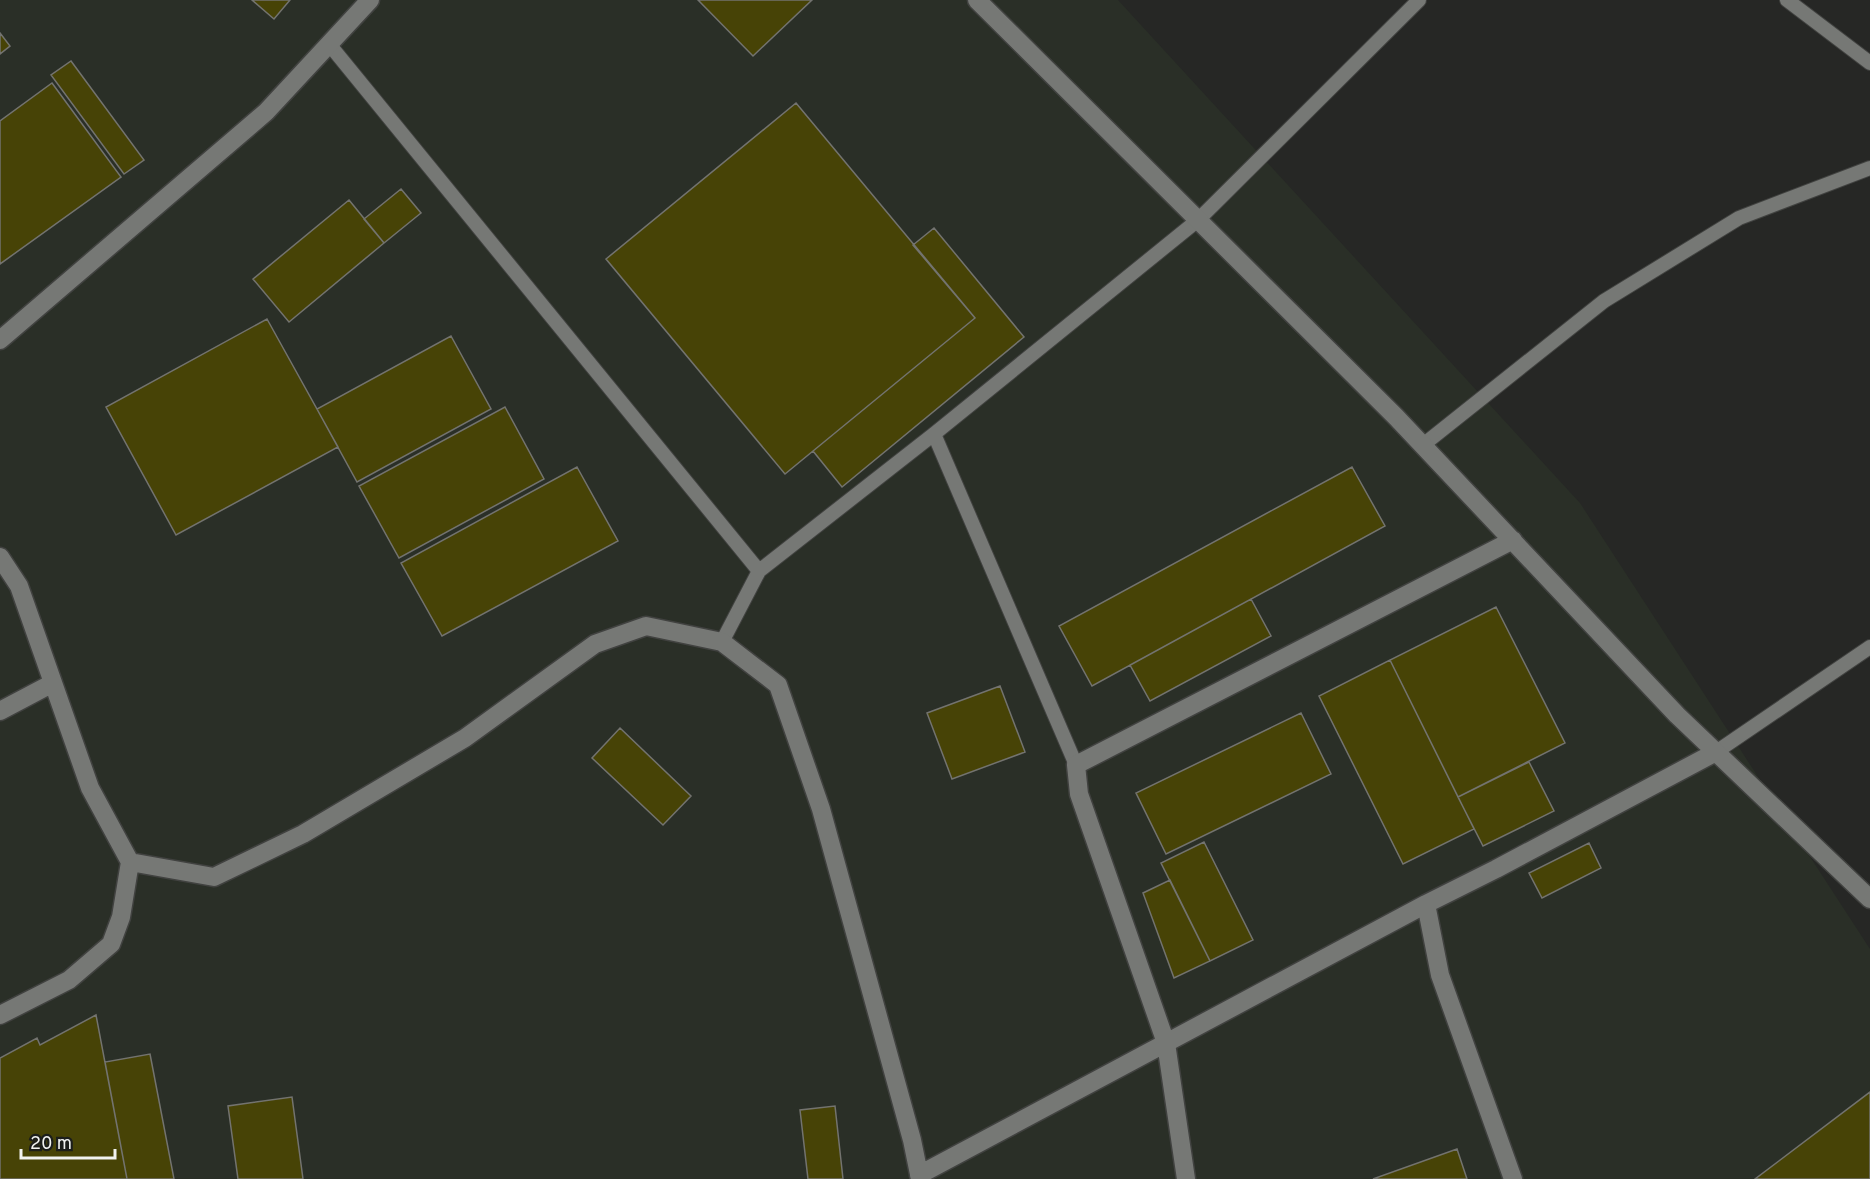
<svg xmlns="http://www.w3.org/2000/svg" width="1870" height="1179" font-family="Overpass,sans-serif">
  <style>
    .built { fill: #2a2f27 }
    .building { fill: #474306; stroke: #73736f; stroke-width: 1.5 }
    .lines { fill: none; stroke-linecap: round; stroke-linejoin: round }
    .service-casing { stroke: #414240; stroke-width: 16 }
    .minor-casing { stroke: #414240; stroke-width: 21 }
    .service { stroke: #767875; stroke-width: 14 }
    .minor { stroke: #767875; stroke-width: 18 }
  </style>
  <rect width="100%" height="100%" fill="#262725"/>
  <!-- built -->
  <path class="built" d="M0,0H1118L1580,503L1870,949V1179H0Z"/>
  <!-- building -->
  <path class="building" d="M252,0H290L274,19Z
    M698,0H812L753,56Z
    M0,33L10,46L0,54Z
    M71,61L144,160L124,174L51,75Z
    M52,83L121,177L0,264V121Z
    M796,103L975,318L785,474L606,259Z
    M401,189L421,213L384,243L364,219Z
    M349,200L384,243L289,322L253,279Z
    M934,228L1024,337L842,487L813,451L975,318L913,245Z
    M267,319L338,447L176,535L106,407Z
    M451,336L491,409L357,482L317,409Z
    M505,407L544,479L399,558L359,486Z
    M577,467L618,541L442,636L401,563Z
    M1352,467L1385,526L1092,686L1059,626Z
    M1251,599L1271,636L1150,701L1130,665Z
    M1496,607L1565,743L1458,797L1390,660Z
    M1390,660L1474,829L1403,864L1319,696Z
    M1000,686L1025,752L952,779L927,713Z
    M1301,713L1331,774L1166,854L1136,793Z
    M620,728L691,796L663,825L592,758Z
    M1529,762L1554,811L1483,846L1458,797Z
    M1204,842L1253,940L1210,961L1161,863Z
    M1589,843L1601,868L1542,898L1529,873Z
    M1170,880L1210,961L1174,978L1143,893Z
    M96,1015L127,1179H0V1058L37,1038L40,1045Z
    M150,1054L174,1179H127L105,1062Z
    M1870,1092V1179H1755Z
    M292,1097L303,1179H238L228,1106Z
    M835,1106L843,1179H808L800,1110Z
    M1457,1149L1467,1179H1373Z"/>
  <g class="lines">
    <!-- service casing -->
    <g class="service-casing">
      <path id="service" d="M1787,0L1870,63
        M329,44L759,571
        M934,434L1076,765
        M1423,445L1604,301L1739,218L1870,168
        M722,642L759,571L934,434L1198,220L1419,0
        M1716,752L1870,647"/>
    </g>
    <!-- minor casing -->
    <g class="minor-casing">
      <path id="minor" d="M977,0L1396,417L1677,715L1870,899
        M0,340L266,112L370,0
        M0,557L19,586L90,788L130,862L214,877L303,834L465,738L595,644L646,626L722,642L778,685L821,809L912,1140L920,1179
        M0,711L53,683
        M1426,904L1440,975L1513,1179
        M0,1015L69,980L111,944L121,917L130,862
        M919,1175L1426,904L1496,869L1716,752
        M1186,1179L1166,1043L1079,794L1076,765L1513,540"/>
    </g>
    <!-- service -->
    <use href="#service" class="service"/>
    <!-- minor -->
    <use href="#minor" class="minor"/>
  </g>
  <!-- scale -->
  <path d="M21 1149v9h94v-9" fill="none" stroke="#f1f2f0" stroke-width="3"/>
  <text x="30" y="1149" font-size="18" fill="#f1f2f0" stroke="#1c1e1b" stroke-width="4.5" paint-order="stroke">20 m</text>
</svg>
